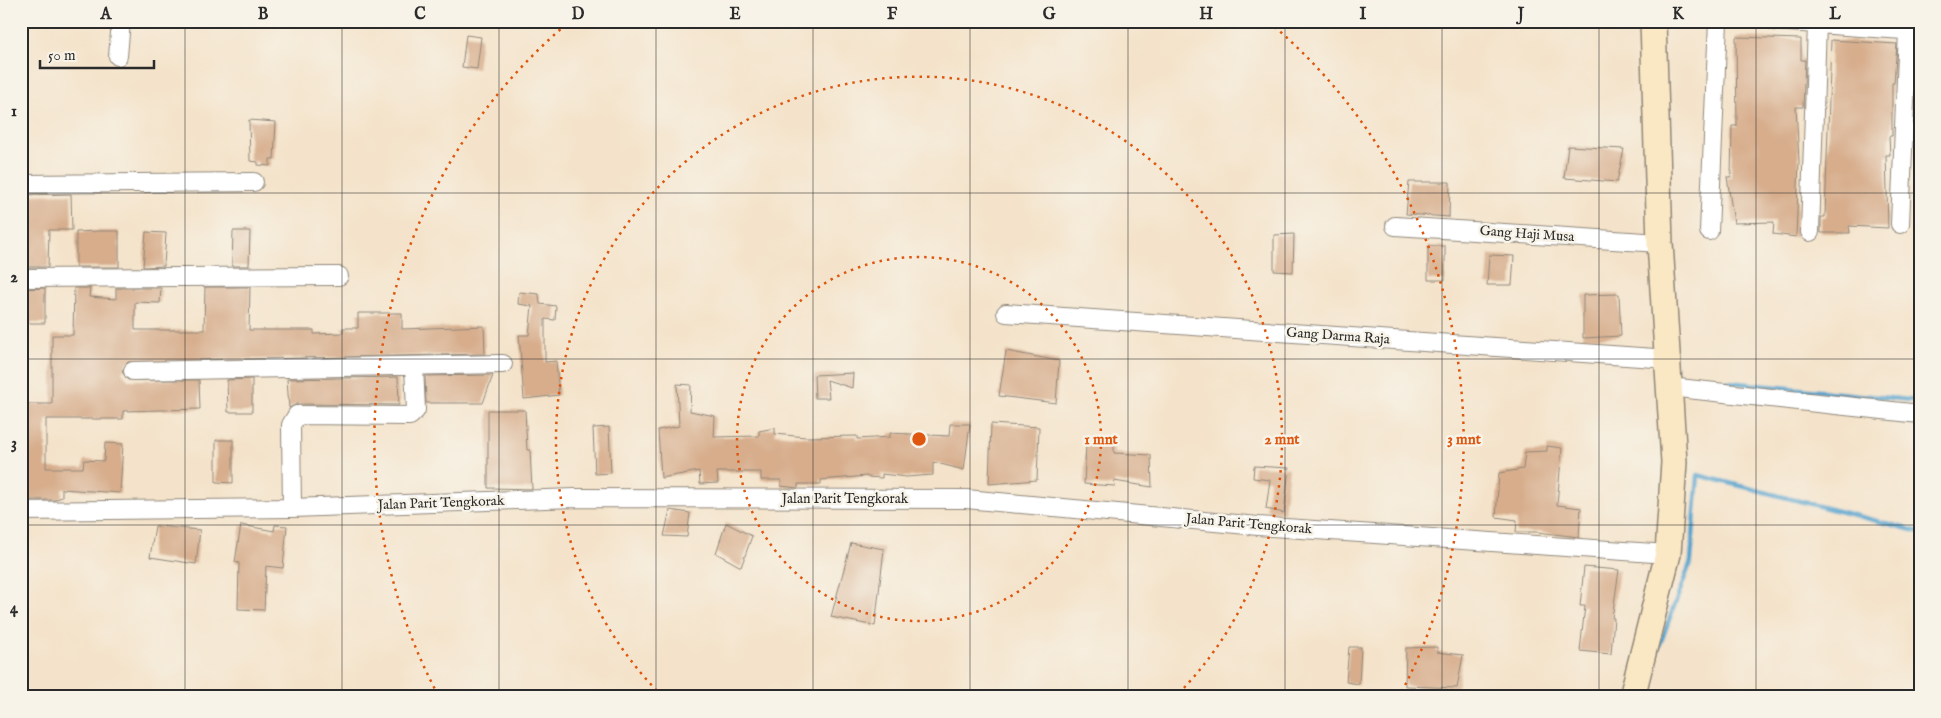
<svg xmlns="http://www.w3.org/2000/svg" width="1941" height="718" font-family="'IM FELL English',serif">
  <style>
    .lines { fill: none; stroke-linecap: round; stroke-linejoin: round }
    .stream { stroke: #55a3ce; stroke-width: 4.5 }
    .building { fill: #d7ad8c }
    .minor-casing { stroke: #90877a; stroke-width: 20 }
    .secondary-casing { stroke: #90877a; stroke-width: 28 }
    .minor { stroke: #fff; stroke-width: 18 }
    .secondary { stroke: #fae7c3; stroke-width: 25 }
    .grid { fill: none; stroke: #2b2b2b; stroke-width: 1; stroke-opacity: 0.55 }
    .ring { fill: none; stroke: #df570e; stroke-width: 2.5; stroke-dasharray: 2.5 5 }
    .labels { text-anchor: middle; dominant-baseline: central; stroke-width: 5; stroke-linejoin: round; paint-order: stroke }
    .street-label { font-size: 14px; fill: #2b2b2b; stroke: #f7f3e8 }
    .centre { fill: #df570e; stroke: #f7f3e8; stroke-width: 2.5 }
    .ring-label { font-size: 15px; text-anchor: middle; font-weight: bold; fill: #df570e; stroke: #f7f3e8; stroke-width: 5; stroke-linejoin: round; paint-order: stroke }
    .neatline { fill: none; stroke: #2b2b2b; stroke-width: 2 }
    .grid-label { font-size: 16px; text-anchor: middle; font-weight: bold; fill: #2b2b2b }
  </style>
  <rect width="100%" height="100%" fill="#f7f3e8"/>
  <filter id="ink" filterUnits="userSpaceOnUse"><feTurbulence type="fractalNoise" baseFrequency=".02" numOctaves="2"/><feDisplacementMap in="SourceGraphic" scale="10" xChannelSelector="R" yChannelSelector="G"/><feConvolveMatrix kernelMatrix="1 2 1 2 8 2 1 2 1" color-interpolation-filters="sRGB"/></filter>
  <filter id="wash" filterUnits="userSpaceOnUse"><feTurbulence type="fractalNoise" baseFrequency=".0096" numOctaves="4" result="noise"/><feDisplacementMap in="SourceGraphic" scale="20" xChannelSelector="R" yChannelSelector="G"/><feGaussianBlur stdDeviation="1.12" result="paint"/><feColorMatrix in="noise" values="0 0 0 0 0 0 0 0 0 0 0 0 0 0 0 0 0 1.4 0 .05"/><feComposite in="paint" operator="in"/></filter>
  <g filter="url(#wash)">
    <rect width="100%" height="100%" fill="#f4e3ca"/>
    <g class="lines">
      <!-- stream -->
      <path class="stream" d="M1708,380L1920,401
        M1654,660L1691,561L1698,475L1920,532"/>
    </g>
    <g id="blocks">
      <!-- building -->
      <path class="building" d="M466,35L481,37L477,69L462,67Z
        M1736,37L1801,39V60H1805L1803,107H1796L1799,161L1796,237L1773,234L1774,222L1734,223L1727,177H1731L1732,126H1737Z
        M1831,40L1897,44L1894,83H1892V136H1889L1890,155H1886L1888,228L1849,226L1850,233H1821V217H1825Z
        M249,120L276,122L274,159H270V166L258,165V162L250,161Z
        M1568,146L1624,149L1617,182L1564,178Z
        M1409,182H1450L1449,217L1406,214Z
        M71,194L72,230H49L48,267H21V195Z
        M98,231H119V267H76V232Z
        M233,231H250L249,266H232Z
        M146,232L166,233L164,266L143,267Z
        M1294,234L1293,272L1274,271V235Z
        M1428,246H1445V280H1428Z
        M1489,255L1514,256L1512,285H1487Z
        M205,287H250L249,330H314V334L343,333V328H358V313H402V329L484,326L485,354L128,362L122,372L128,380H199L200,409L123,411V419H46V468H83L84,460L104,461L105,443L123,444L120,493L62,489V497L54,500H21V404H52V335H73L74,288H90L89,297L116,299V288H161L160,303L135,302V330H204Z
        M45,288V323H23V289Z
        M519,292L539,294L540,304L556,306L555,320L545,319V362L556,361L559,395L524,399L519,335H529L532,306L518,304Z
        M1619,294L1621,336L1583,338V295Z
        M1006,351L1059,361L1056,403L999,396Z
        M853,373L852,388L827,380L829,398H815L814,375Z
        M493,375L483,403H426L425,376Z
        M398,377L399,405L297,404L289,408L287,379Z
        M252,379V412H228L227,380Z
        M677,384L691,385L690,411L715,416L714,437L759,436V431L775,428V434L806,437L857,436V439L890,437V433L949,436L950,424H970L964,470L933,462V475L906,477L882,474V478L867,477V476L821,480V484H798V488L781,486V480H761V472H717L718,483L700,484L699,471L661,478L658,430L679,426Z
        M488,410H525L527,450H530L532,489L488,488Z
        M991,424L1039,427L1037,480L989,484Z
        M609,427L611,473L595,474L593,428Z
        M216,440H233V483L216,482Z
        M1114,441V453L1151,455L1152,487L1114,481L1115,486L1084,484L1086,444Z
        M1547,446L1562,448L1557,505L1581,508L1579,537L1537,532H1516L1517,520L1496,517L1499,473L1523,469L1525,452L1547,451Z
        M1254,466L1289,468L1284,513L1266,509L1270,480L1253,478Z
        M670,510L690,513L687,537L664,536Z
        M726,523L752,536L741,567L716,553Z
        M241,525L274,531L275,525L287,526L283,568L266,566L264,610L238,609L239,563L235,562Z
        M155,526L200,530L196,564L150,557Z
        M851,543L884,549L875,626L831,617Z
        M1584,567L1619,570L1612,618H1614L1611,654L1580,651L1585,606H1580Z
        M1349,647H1361L1359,684L1346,682Z
        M1437,647V652L1463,655L1457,688L1405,686L1406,648Z"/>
    </g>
  </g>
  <g filter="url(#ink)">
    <use href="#blocks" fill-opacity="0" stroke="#90877a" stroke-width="1"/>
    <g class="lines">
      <!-- minor casing -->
      <g class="minor-casing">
        <path id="minor" d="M1774,21L1918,31
          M118,56L121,21
          M21,184L254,182
          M1900,224L1908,30
          M1395,226L1660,243
          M1709,231L1718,21
          M1810,232L1817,24
          M21,278L339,276
          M1006,313L1669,359
          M133,371L503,364
          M1669,387L1920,414
          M292,508L291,425L297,415L410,416L416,410L414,366
          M21,511L292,508L575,498L966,499L1258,526L1668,554"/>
      </g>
      <!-- secondary casing -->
      <g class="secondary-casing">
        <path id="secondary" d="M1632,697L1668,554L1674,462L1660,243L1653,21"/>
      </g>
      <!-- minor -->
      <use href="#minor" class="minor"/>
      <!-- secondary -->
      <use href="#secondary" class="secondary"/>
    </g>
  </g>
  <!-- grid -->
  <path class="grid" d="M185,21V697M342,21V697M499,21V697M656,21V697M813,21V697M970,21V697M1128,21V697M1285,21V697M1442,21V697M1599,21V697M1756,21V697M21,193H1920M21,359H1920M21,525H1920"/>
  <!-- distance rings -->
  <g class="ring">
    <circle cx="919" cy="439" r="182"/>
    <path d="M662 696A363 363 0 1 1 1176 696"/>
    <path d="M438 695A545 545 0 0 1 569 22M1269 22A545 545 0 0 1 1400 695"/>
  </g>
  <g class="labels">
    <!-- street labels -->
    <g class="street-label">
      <text transform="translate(1527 234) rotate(4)">Gang Haji Musa</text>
      <text transform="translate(1338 336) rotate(4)">Gang Darma Raja</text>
      <text x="845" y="499">Jalan Parit Tengkorak</text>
      <text transform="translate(441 503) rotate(-2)">Jalan Parit Tengkorak</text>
      <text transform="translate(1249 524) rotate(5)">Jalan Parit Tengkorak</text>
    </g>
  </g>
  <circle cx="919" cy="439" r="8" class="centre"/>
  <g class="ring-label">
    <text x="1101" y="444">1 mnt</text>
    <text x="1282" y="444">2 mnt</text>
    <text x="1464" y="444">3 mnt</text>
  </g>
  <!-- margin -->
  <rect width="1941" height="718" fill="none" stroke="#f7f3e8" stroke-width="55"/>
  <!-- scale -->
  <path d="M40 60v8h114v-8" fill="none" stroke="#2b2b2b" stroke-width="2.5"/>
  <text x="48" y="60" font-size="15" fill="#2b2b2b" stroke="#f7f3e8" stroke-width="4" paint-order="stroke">50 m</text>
  <rect x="28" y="28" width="1886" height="662" class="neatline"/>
  <g class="grid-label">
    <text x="106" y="19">A</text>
    <text x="263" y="19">B</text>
    <text x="420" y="19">C</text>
    <text x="578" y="19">D</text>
    <text x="735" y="19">E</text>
    <text x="892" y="19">F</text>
    <text x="1049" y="19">G</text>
    <text x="1206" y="19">H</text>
    <text x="1363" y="19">I</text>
    <text x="1521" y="19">J</text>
    <text x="1678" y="19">K</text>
    <text x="1835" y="19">L</text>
    <text x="14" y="116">1</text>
    <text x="14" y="282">2</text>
    <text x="14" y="448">3</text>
    <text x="14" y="613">4</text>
  </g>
</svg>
